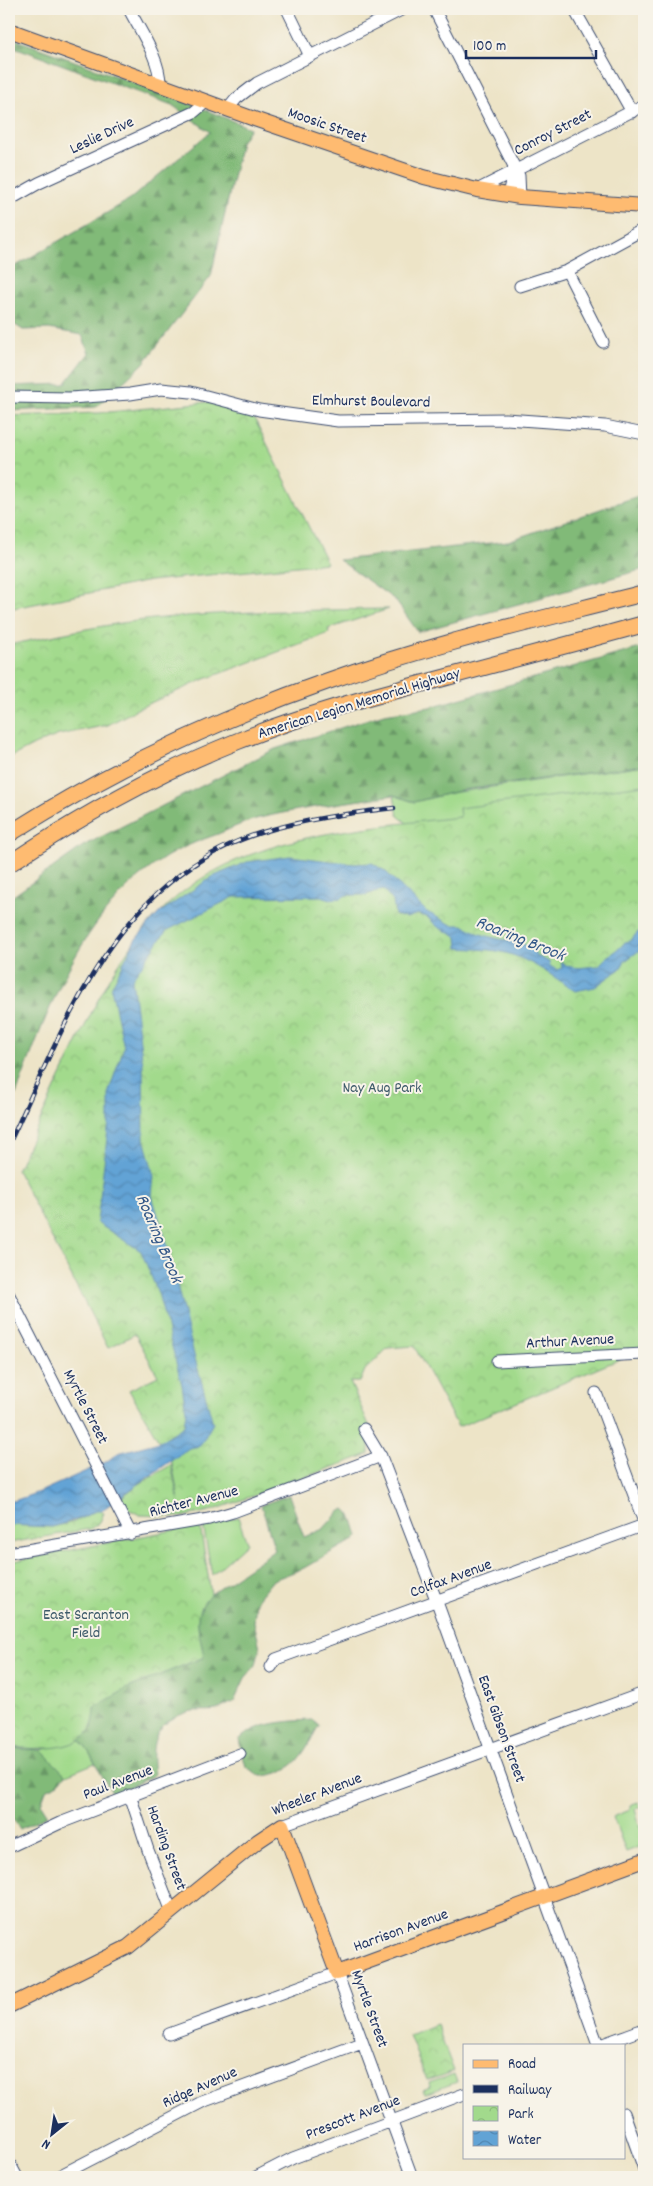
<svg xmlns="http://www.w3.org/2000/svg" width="653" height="2186" font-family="Dekko,sans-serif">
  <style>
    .green { fill: #a2da8c; stroke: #5e8475 }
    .forest { fill: url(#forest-firs); stroke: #4e746b }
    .park { fill: url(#park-crowns); stroke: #5e8475 }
    .water { fill: url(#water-waves); stroke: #3e699a }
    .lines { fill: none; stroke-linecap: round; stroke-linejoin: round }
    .minor-casing { stroke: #3a4a6e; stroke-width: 13 }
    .major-casing { stroke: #3a4a6e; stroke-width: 16 }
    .highway-casing { stroke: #3a4a6e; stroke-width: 18 }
    .minor { stroke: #fff; stroke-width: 11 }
    .major { stroke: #febb71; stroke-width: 14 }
    .highway { stroke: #febb71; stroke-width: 16 }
    .rail-casing { stroke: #1b2f5e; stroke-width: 4.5 }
    .rail { stroke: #f7f3e8; stroke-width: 2.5; stroke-dasharray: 8; stroke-linecap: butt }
    .labels { text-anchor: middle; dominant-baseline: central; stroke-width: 4; stroke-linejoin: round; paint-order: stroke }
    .street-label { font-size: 16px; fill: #1b2f5e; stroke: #f7f3e8 }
    .park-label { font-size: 16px; fill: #3d5a6a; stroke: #f7f3e8 }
    .water-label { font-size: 18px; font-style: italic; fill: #345888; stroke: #f7f3e8 }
  </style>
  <defs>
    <pattern id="forest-firs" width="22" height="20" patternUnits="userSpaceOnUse" patternTransform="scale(1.25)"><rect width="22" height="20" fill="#81ba78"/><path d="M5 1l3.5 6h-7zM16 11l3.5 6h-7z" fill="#699866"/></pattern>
    <pattern id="park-crowns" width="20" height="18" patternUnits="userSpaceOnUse" patternTransform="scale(1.25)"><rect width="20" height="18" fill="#a2da8c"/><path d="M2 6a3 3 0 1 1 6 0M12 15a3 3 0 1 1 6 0" fill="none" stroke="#8bbb7b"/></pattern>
    <pattern id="water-waves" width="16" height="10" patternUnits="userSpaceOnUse" patternTransform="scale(1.25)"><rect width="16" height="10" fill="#62a3d5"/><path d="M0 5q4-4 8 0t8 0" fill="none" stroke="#5085b0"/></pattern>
  </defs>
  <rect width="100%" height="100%" fill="#f7f3e8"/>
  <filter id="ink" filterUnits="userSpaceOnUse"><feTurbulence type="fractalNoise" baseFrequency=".02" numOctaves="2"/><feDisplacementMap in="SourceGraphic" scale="10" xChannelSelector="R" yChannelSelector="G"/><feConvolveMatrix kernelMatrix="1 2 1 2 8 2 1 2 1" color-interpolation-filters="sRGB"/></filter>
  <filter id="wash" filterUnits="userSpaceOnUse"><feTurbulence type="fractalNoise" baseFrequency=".0096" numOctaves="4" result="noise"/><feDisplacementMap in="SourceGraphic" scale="20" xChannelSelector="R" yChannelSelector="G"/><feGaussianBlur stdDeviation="1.12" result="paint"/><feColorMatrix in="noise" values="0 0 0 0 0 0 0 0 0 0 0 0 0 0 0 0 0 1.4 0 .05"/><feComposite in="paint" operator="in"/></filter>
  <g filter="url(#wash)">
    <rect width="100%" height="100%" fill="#ede4c7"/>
    <!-- green -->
    <path class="green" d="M644,765V791L411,826L398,816L394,795L414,802L451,793Z
      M238,1517L247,1543L212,1575L203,1525Z
      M80,1740L89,1751L95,1763L66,1775L41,1750Z
      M638,1802L640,1806L635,1809L640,1828L644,1827V1845L626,1852L613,1817L630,1810V1805Z
      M454,2074L457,2082L425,2094L423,2090L430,2087L429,2083Z"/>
    <!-- forest -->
    <path class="forest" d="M9,37L186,102L250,128L241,142L211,276L143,364L96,407L9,411V386L65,384L89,353L82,335L49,329L23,330L9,321V270L129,200L210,132L172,105L9,45Z
      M644,494V569L418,632L395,600L339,560L508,541Z
      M644,647V765L463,790L414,802L394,795C351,802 307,807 264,817C248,820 233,828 218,834C198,841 177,849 160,861C75,918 44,1022 9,1113V899L83,846L275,749L384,714L430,707Z
      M289,1495L304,1537L323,1529L339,1512L345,1509C353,1514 355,1527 358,1536L355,1540L342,1546L304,1568L273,1580L256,1601L254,1622L260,1648L256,1665L245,1678L234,1702C228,1704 222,1708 216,1710C206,1712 195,1709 185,1713C151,1725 151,1745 154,1775L114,1795C101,1777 94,1757 80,1740L92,1728L95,1707L128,1688L204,1657C199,1629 190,1617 211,1594L275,1550L261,1505Z
      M313,1720L319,1725C304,1752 296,1774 261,1776L246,1767L239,1740C256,1722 289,1721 313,1720Z
      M9,1748L41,1750L66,1775L57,1785L46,1790L41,1804L48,1815L20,1829L9,1813Z"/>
    <!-- park -->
    <path class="park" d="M208,402L254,418L327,563L150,581L9,609V416L99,413Z
      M389,609L328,629L329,633L205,679L139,708L108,725L59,735L36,744L9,758V645C59,634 111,623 162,618C238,611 313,610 389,609Z
      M644,785V1349L458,1427L414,1346L388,1348L365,1370L360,1382H350L369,1425V1454L214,1510L182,1517L140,1515L128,1509L119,1499L136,1486L171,1465L179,1501L172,1463L129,1390L158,1376L135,1334L108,1348L17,1170C35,1132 52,1094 70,1057C113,965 153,889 255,853C320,829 391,825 460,817L459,808Z
      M99,1509L104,1513L100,1522L90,1529L9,1543V1525L52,1527L74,1522Z
      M200,1525L211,1594C190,1617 199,1629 204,1657L128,1688L95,1707C95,1713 94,1720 92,1726C81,1753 32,1749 9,1747V1562Z
      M436,2024L454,2071L427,2081L409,2035Z"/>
    <!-- water -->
    <path class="water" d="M290,856L354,864L372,863L385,871L427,912L452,925H463L480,934L498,939L517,941L531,948L537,956L549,962L550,966L557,970L562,968L561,961C571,972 587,966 599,966C605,956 618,952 625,942L630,941L637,933L644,929V947L625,961L620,969L595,987L575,991C551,975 526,956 497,951C484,949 471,949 458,948L457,937L438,927L427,917L418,914L406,918L395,915L393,901L383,889L366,895H346L341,898L331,899L321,896L234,897L166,931L132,979L143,1066L144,1139L154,1175L152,1196L167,1244L194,1355L213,1423L200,1446L189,1448L102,1510L93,1512L82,1518L52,1527L9,1525V1501H14L44,1490L106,1462L118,1453L159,1442L184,1426L186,1411L182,1385L158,1293L141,1251L97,1223L109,1121V1091L124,1047L111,988L135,940L159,913L212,877L247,862Z"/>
  </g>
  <g filter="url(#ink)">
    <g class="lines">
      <!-- minor casing -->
      <g class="minor-casing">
        <path id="minor" d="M129,9C140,31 160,59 160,84
          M287,9L310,56
          M434,9L519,176L520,197
          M574,9L632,112
          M228,109L236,99L257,83L403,9
          M477,190L644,105
          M508,195L512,177L516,171
          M9,200L39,183L194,112L207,101
          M567,271L603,342
          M520,286L567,271L644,229
          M9,397L70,398L130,394L161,389L191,392L259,410L338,421L506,419L605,426L644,434
          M9,1295L131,1534
          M497,1361L644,1354
          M596,1393L644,1522
          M364,1429L382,1459L437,1602L598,2045
          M9,1553L209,1519L233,1512L381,1456
          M271,1667L276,1659L644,1525
          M130,1795L148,1850L172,1912
          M282,1825L644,1693
          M9,1847L60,1823L240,1754
          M169,2034L337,1973L412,2177
          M600,2045L644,2029
          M624,2113L644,2169
          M9,2162L17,2177
          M57,2177L202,2102L362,2043
          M256,2177L293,2158L464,2094"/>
      </g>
      <!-- major casing -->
      <g class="major-casing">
        <path id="major" d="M9,30L257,120L424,177L477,190L520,197L644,206
          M9,2006L128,1947L258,1841L282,1825L337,1973L644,1860"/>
      </g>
      <!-- highway casing -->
      <g class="highway-casing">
        <path id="highway" d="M9,834C109,771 216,720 328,681C431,644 539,620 644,593
          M9,864C81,816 157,773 238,741C303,715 369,697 436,680C506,661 575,643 644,624"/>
      </g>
      <!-- minor -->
      <use href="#minor" class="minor"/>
      <!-- major -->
      <use href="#major" class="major"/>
      <!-- highway -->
      <use href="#highway" class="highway"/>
      <!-- rail casing -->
      <g class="rail-casing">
        <path id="rail" d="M9,1144C68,1018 117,877 263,832C306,819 350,813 394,808"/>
      </g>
      <!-- rail -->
      <use href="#rail" class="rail"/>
    </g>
  </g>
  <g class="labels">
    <!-- street labels -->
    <g class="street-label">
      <text transform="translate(327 126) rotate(19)">Moosic Street</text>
      <text transform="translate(553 133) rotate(-27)">Conroy Street</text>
      <text transform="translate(102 136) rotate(-25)">Leslie Drive</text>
      <text transform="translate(371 402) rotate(1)">Elmhurst Boulevard</text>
      <text transform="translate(359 704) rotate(-17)">American Legion Memorial Highway</text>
      <text transform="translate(570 1342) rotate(-3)">Arthur Avenue</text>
      <text transform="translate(85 1407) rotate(63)">Myrtle Street</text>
      <text transform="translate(194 1502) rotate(-14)">Richter Avenue</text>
      <text transform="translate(451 1579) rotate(-20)">Colfax Avenue</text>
      <text transform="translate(501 1729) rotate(70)">East Gibson Street</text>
      <text transform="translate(118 1783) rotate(-21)">Paul Avenue</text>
      <text transform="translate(317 1795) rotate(-21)">Wheeler Avenue</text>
      <text transform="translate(166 1848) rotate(70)">Harding Street</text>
      <text transform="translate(401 1931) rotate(-20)">Harrison Avenue</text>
      <text transform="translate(369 2009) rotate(70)">Myrtle Street</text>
      <text transform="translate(200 2088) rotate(-24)">Ridge Avenue</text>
      <text transform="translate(353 2118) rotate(-21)">Prescott Avenue</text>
    </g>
    <!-- park labels -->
    <g class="park-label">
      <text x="382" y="1088">Nay Aug Park</text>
      <text x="86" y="1615">East Scranton<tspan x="86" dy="18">Field</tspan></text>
    </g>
    <!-- water labels -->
    <g class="water-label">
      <text transform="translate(520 940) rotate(22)">Roaring Brook</text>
      <text transform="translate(158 1239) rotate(67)">Roaring Brook</text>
    </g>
  </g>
  <!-- margin -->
  <rect width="653" height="2186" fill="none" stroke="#f7f3e8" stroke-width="30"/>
  <!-- legend -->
  <rect x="463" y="2044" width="162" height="115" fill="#f7f3e8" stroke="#9fa5b1"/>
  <rect x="473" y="2060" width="25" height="8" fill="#febb71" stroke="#9fa5b1"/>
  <text x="508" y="2068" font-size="15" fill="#1b2f5e">Road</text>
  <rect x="473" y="2085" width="25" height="8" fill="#1b2f5e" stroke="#9fa5b1"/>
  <text x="508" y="2094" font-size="15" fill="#1b2f5e">Railway</text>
  <rect x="473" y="2106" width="25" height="15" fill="url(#park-crowns)" stroke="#9fa5b1"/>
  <text x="508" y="2118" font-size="15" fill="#1b2f5e">Park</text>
  <rect x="473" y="2131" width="25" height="15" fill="url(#water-waves)" stroke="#9fa5b1"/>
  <text x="508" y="2144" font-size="15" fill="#1b2f5e">Water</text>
  <!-- north arrow -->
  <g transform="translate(52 2134) rotate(210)" stroke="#f7f3e8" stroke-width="4" paint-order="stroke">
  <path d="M0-4L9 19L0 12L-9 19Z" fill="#1b2f5e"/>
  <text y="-8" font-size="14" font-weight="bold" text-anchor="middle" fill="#1b2f5e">N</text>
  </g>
  <!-- scale -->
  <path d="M466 50v8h130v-8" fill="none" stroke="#1b2f5e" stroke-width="2.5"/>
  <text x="473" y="50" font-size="15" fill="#1b2f5e" stroke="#f7f3e8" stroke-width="4" paint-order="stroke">100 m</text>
</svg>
